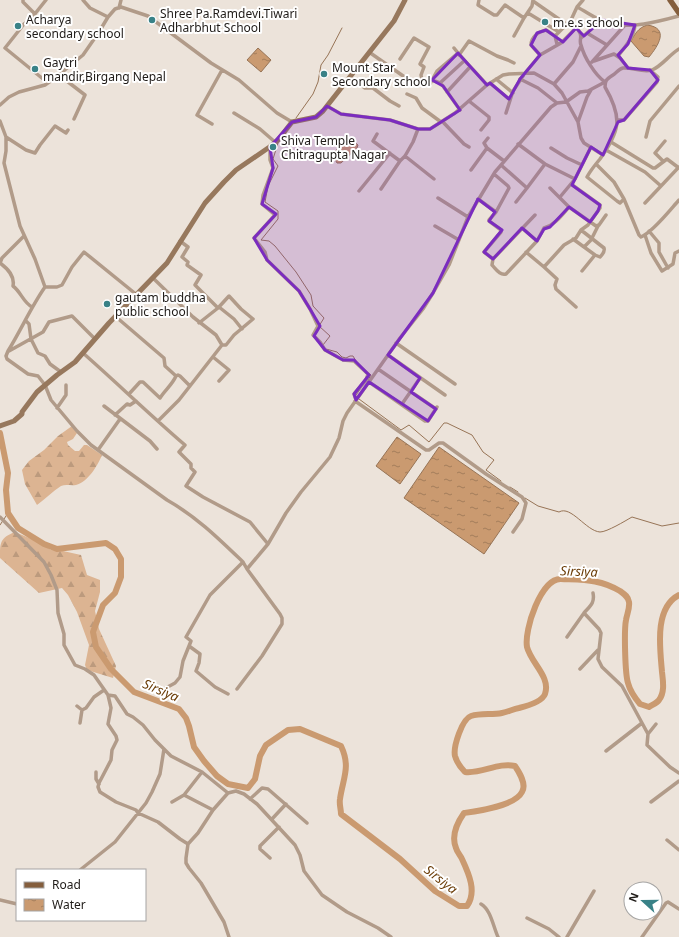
<svg xmlns="http://www.w3.org/2000/svg" width="679" height="937" font-family="'Noto Sans',sans-serif">
  <style>
    .forest { fill: url(#forest-firs) }
    .water { fill: url(#water-ripples); stroke: #977456 }
    .lines { fill: none; stroke-linecap: round; stroke-linejoin: round }
    .stream { stroke: #977456; stroke-width: 1 }
    .river { stroke: #ca9a70; stroke-width: 6 }
    .street { stroke: #b19b89; stroke-width: 3.5 }
    .secondary { stroke: #97785d; stroke-width: 5 }
    .primary { stroke: #845e3d; stroke-width: 5.5 }
    .marked { fill: #7b2cbf; fill-opacity: 0.2; stroke: #7b2cbf; stroke-width: 3; stroke-linejoin: round }
    .poi-dot { fill: #398287; stroke: #fff; stroke-width: 1.5 }
    .labels { text-anchor: middle; dominant-baseline: central; stroke-width: 4; stroke-linejoin: round; paint-order: stroke }
    .poi-label { font-size: 12px; fill: #1f1b18; stroke: #fff; text-anchor: start }
    .water-label { font-size: 13px; font-style: italic; fill: #6b3d08; stroke: #fff }
  </style>
  <defs>
    <pattern id="forest-firs" width="22" height="20" patternUnits="userSpaceOnUse"><rect width="22" height="20" fill="#dcb492"/><path d="M5 1l3.5 6h-7zM16 11l3.5 6h-7z" fill="#bc9a7d"/></pattern>
    <pattern id="water-ripples" width="26" height="14" patternUnits="userSpaceOnUse"><rect width="26" height="14" fill="#ca9a70"/><path d="M2 4q2-2 4 0t4 0M15 11q2-2 4 0t4 0" fill="none" stroke="#a37d5b"/></pattern>
  </defs>
  <rect width="100%" height="100%" fill="#ece3da"/>
  <!-- forest -->
  <path class="forest" d="M72,426L77,433L73,439L67,442L68,445L75,451H79L84,445H87L102,455C98,465 88,482 76,485C71,486 66,484 61,486C53,491 45,499 37,505L25,484L22,470L29,461L44,450L58,436Z
    M15,532L34,540L51,550L63,551L81,555L87,575L100,580V592L95,611L99,629L116,666L113,678L87,670L85,665L89,645L77,612L68,595L62,588L39,593L0,558C0,542 0,538 15,532Z"/>
  <!-- water -->
  <path class="water" d="M647,25C670,28 658,46 649,57L644,56L631,41C635,34 638,28 647,25Z
    M258,48L271,60L261,72L247,60Z
    M348,139H351L358,145L357,148L341,163H337L332,154Z
    M397,437L421,454L400,484L376,466Z
    M439,447L519,503L484,554L404,498Z"/>
  <g class="lines">
    <!-- stream -->
    <path class="stream" d="M296,118L313,94L318,82L321,65L328,55L342,28
      M278,143L273,159L278,166L268,186L265,202L278,211V219L261,240L269,241L275,246L296,272L311,295L313,306L324,318L319,326L330,336L323,345
      M326,349L337,352L342,357L346,358L350,356H353L356,361
      M368,380L371,375L369,373
      M356,395L361,388
      M359,399L401,430L409,425L429,442L444,423H447L472,435L483,452L494,460L486,470L501,481
      M510,487L518,492
      M525,498L538,506L559,512C571,505 586,531 600,532C607,532 625,521 632,517L662,526L679,523
      M0,525L8,513"/>
    <!-- river -->
    <path class="river" d="M0,433L8,473L6,490L8,513L18,528L44,544L57,549L106,543L115,549L121,559V577L115,593L103,605L93,632L96,647L111,669L134,692L179,709L186,718L189,726L194,747L204,761L217,776L228,784L248,788L255,779L260,756L266,745L288,730L300,729L341,746C351,767 343,778 340,799C339,804 341,809 341,814L400,859L435,891L459,906H467C477,892 469,874 462,859C460,855 457,852 456,848C451,836 457,823 464,813C478,811 515,806 522,792C527,784 519,772 515,766C498,762 482,774 465,772C460,767 457,763 455,756C453,747 462,719 471,716C481,713 492,715 502,713C508,712 513,709 519,708C527,706 542,702 545,694C551,677 531,663 527,647C524,630 541,578 561,579C584,580 600,579 620,591C624,594 628,596 629,602C630,608 627,614 626,620C624,630 625,674 628,683C630,691 635,698 640,704L649,707C652,705 657,703 659,700C665,692 663,681 662,672C660,648 654,608 679,595"/>
    <!-- street -->
    <path class="street" d="M23,0V2L35,14
      M46,0L30,20L24,24L5,48L48,83
      M83,0L90,8L108,17
      M479,0L478,5L494,15H497L505,5L524,18L532,6L533,0
      M533,1L566,24
      M577,7C587,12 597,20 608,23C631,29 657,22 679,16
      M119,8L121,0
      M528,13L559,32
      M587,33L607,45
      M514,36L524,18
      M581,38L602,20
      M557,44L555,36L571,20
      M454,48C464,61 476,72 487,85
      M369,52L406,78
      M459,55L469,41L497,56L508,60L514,63
      M540,55L531,45C531,37 538,32 546,30L555,36
      M618,56C625,47 634,37 635,25
      M400,59L414,38L429,47L420,64L424,67L421,75L422,80L430,84L437,71L458,53
      M594,61L614,54L620,58L628,68
      M592,62L625,25
      M59,75L85,95L74,119
      M350,77L365,88H373L390,101L399,106
      M496,79L513,93
      M520,79L538,88L557,103
      M432,80L440,83L443,86L460,110
      M440,83L464,61
      M490,83L510,100
      M554,84L573,62L581,46
      M447,92L470,67
      M407,94L416,98L422,108L441,122
      M469,101L489,117V120L481,130
      M0,105L9,97L19,92L45,85L55,78L83,55L99,32L108,17L115,9L121,7L148,16L211,63L239,80L277,113L292,122
      M327,106L341,114L390,120L418,129H430L455,113L487,85L503,75L509,74L534,73L554,84L562,93L578,122L581,138L584,143L603,155
      M234,113L260,129L275,142
      M506,113L513,91L525,73L540,55L561,43L576,28
      M617,120H624L657,82L658,77L650,70
      M0,121L6,137V151L4,163L20,226L35,259L45,287C31,307 21,330 8,351L6,356L7,359L28,374L38,376L45,385L51,400L77,431L91,445L167,500C197,517 219,539 243,562L247,569L268,544L286,513L301,492L330,457L339,438L343,421L347,413L400,338L423,309L433,293L449,265L468,217L495,172L551,107L557,103L566,102L580,92L588,91L605,82C595,75 584,57 581,45C579,41 582,37 580,33C578,28 573,25 571,20L577,7L583,0
      M442,121L464,144L469,147
      M578,122L587,97L591,90
      M212,124L197,115L222,70
      M377,134L373,141L400,161
      M6,137L26,150L35,153L40,145L55,126L66,133L68,130
      M646,137L650,121L679,86
      M611,142L653,168H655L667,159L679,168
      M518,144L545,164L575,179
      M270,147V160L273,168L263,195L262,204L275,215L254,238L265,252L267,260L299,291L310,309L318,326L313,335L320,342L325,350L343,360L354,361L368,374L366,380L354,394L356,400
      M487,148L484,143L488,138
      M551,148L567,158L582,165
      M606,150L645,172L661,186
      M405,156L434,179
      M663,161L655,153L665,141
      M596,164L614,182L624,199L639,235L641,237C653,232 670,210 679,200
      M501,165L527,188L545,164
      M471,170L487,148L504,161
      M494,174L508,186L509,188L496,212
      M571,184L600,205V208L588,225L581,230L576,238L564,245L544,267L557,279L555,285L556,289L576,307
      M550,188L569,207L596,226L599,225L606,215
      M381,189L400,161L405,156L413,142L418,129
      M359,191L390,153
      M560,197L575,179L591,147
      M438,198L468,217
      M478,199L496,212L489,220V221L501,230V232L484,252L493,259L492,265C496,269 500,276 506,274L537,241L544,228C555,225 562,215 569,207
      M624,199L620,203L617,201L587,177C590,171 595,165 600,159C620,131 623,118 605,87C605,80 607,79 613,75C616,73 619,69 623,68C632,67 643,73 652,70C662,66 669,55 679,49
      M516,202L527,188
      M645,203L679,167
      M435,226L459,240
      M522,228L537,241
      M649,231L659,243V252L668,268
      M645,235L651,253L662,271L673,264L675,253L679,251
      M24,236L2,258L0,263C8,269 15,276 13,286C21,292 23,302 32,307
      M573,239L595,255L600,257C603,254 605,251 604,248L581,230
      M584,247L591,240L598,226
      M526,252L544,267
      M493,259L535,215
      M582,271L595,255
      M153,278L193,317L216,335L222,345
      M45,287H57L62,285L72,267L84,252L137,295
      M219,307L234,319L242,329
      M115,316L164,358L165,366L176,376L178,375L180,376L190,386
      M26,321L29,324L31,339L38,353L45,356L50,364L61,372
      M199,323L218,308
      M396,343L455,384
      M9,351L43,332L49,322L72,316L95,339
      M83,353C117,383 150,415 185,445L179,452L191,464V468L195,472L186,486L203,497L250,522L268,544
      M388,355L445,395
      M213,357L229,370L219,381
      M378,369L436,409
      M369,382L425,421H428L437,407
      M129,394L140,382H143L160,398C165,390 172,385 176,376
      M355,401L426,450H429L439,443H443L486,474L522,497L526,503L522,519L513,532
      M402,404L420,378
      M104,406L150,441L157,449
      M57,408L66,395V385
      M115,415L127,404L130,405L136,401
      M158,421L179,400L222,345H226L234,335L253,319L241,309L229,296L218,308L195,285L201,275L187,265L188,262L182,257L188,247L180,241
      M98,450L120,419
      M0,517L44,562L51,575L57,590L58,613L64,634V645L75,665L85,669L94,675L108,695L111,708L108,724L116,736L117,740L112,750L111,760L99,783L98,787L100,792L116,802L136,810L138,813L158,822L180,839L188,844
      M593,593C595,603 590,606 584,613L599,629L601,633L598,659L602,667L622,686L648,734
      M567,637L584,613
      M189,646L200,654L199,663L196,671L215,687L228,694
      M580,669L598,650
      M164,689L175,683L180,677L183,661L191,641L186,637L210,595L243,562
      M237,689L262,656L282,624V618L280,614L247,569
      M108,695L115,696L127,714L133,717L143,725L155,740L171,756L202,772L228,793
      M77,706L82,710L86,708L94,697L104,690
      M80,723L82,710
      M656,724L648,734L647,745L670,767L679,773
      M606,751L642,723
      M96,772V779L99,784
      M184,795L213,810
      M250,799L262,788L268,789L307,823
      M172,802L184,795L202,772
      M651,802L679,781
      M272,819L286,804
      M667,840L679,850
      M270,858L260,849V846L279,827
      M80,870L115,842L146,803L152,792L160,774L164,749
      M0,900L17,904
      M481,904C491,910 493,926 498,937
      M527,918L549,929L559,937
      M229,937L224,922L201,883L189,868L186,863V858L188,844L198,833L213,810L228,793L236,791L244,794L257,804L295,845L300,855L304,871L322,895L347,912L378,928L391,937
      M567,937L594,891
      M642,937L666,903L668,902L679,909"/>
    <!-- secondary -->
    <path class="secondary" d="M0,426L14,421L22,414V412L37,392L57,375L75,362L109,323L167,263L198,214L205,203L224,182L236,170L271,146L278,140L292,122L316,117L323,111L394,21L405,0"/>
    <!-- primary -->
    <path class="primary" d="M670,0L679,13"/>
  </g>
  <!-- marked area -->
  <path class="marked" d="M602,20L635,25L628,44L618,55L628,68L650,70L658,80L624,120L618,122L603,155L591,147L572,185L600,205L598,211L590,222L569,207L550,227L544,229L537,241L522,228L493,259L484,252L502,230L489,221L495,212L478,199L433,293L388,355L420,378L411,392L436,409L428,421L369,382L356,400L354,394L369,375L354,360H343L325,350L314,336L320,326L310,309L299,291L267,260L254,238L276,214L262,204L273,168L270,147L292,122L316,117L327,106L341,114L390,120L418,129H430L460,110L443,86L432,80L458,53L487,85L490,83L509,99L520,79L540,55L531,45L537,33L546,30L563,42L576,28L584,36Z"/>
  <!-- markers -->
  <g class="poi-dot">
    <circle cx="152" cy="20" r="4"/>
    <circle cx="545" cy="22" r="4"/>
    <circle cx="18" cy="26" r="4"/>
    <circle cx="35" cy="69" r="4"/>
    <circle cx="324" cy="74" r="4"/>
    <circle cx="273" cy="147" r="4"/>
    <circle cx="107" cy="304" r="4"/>
  </g>
  <g class="labels">
    <!-- poi labels -->
    <g class="poi-label">
      <text x="160" y="13">Shree Pa.Ramdevi.Tiwari<tspan x="160" dy="14">Adharbhut School</tspan></text>
      <text x="26" y="19">Acharya<tspan x="26" dy="14">secondary school</tspan></text>
      <text x="553" y="22">m.e.s school</text>
      <text x="43" y="62">Gaytri<tspan x="43" dy="14">mandir,Birgang Nepal</tspan></text>
      <text x="332" y="67">Mount Star<tspan x="332" dy="14">Secondary school</tspan></text>
      <text x="281" y="140">Shiva Temple<tspan x="281" dy="14">Chitragupta Nagar</tspan></text>
      <text x="115" y="297">gautam buddha<tspan x="115" dy="14">public school</tspan></text>
    </g>
    <!-- water labels -->
    <g class="water-label">
      <text transform="translate(579 571) rotate(2)">Sirsiya</text>
      <text transform="translate(161 690) rotate(23)">Sirsiya</text>
      <text transform="translate(441 879) rotate(38)">Sirsiya</text>
    </g>
  </g>
  <!-- legend -->
  <rect x="16" y="869" width="130" height="52" fill="#ffffff" stroke="#a5a4a3"/>
  <rect x="24" y="882" width="20" height="6" fill="#845e3d" stroke="#a5a4a3"/>
  <text x="52" y="889" font-size="12" fill="#1f1b18">Road</text>
  <rect x="24" y="899" width="20" height="12" fill="url(#water-ripples)" stroke="#a5a4a3"/>
  <text x="52" y="909" font-size="12" fill="#1f1b18">Water</text>
  <!-- north arrow -->
  <g transform="translate(643 901) rotate(291)"><circle r="19" fill="#ffffff" stroke="#a5a4a3"/>
  <path d="M0-3L7 15L0 10L-7 15Z" fill="#398287"/>
  <text y="-6" font-size="11" font-weight="bold" text-anchor="middle" fill="#1f1b18">N</text>
  </g>
</svg>
